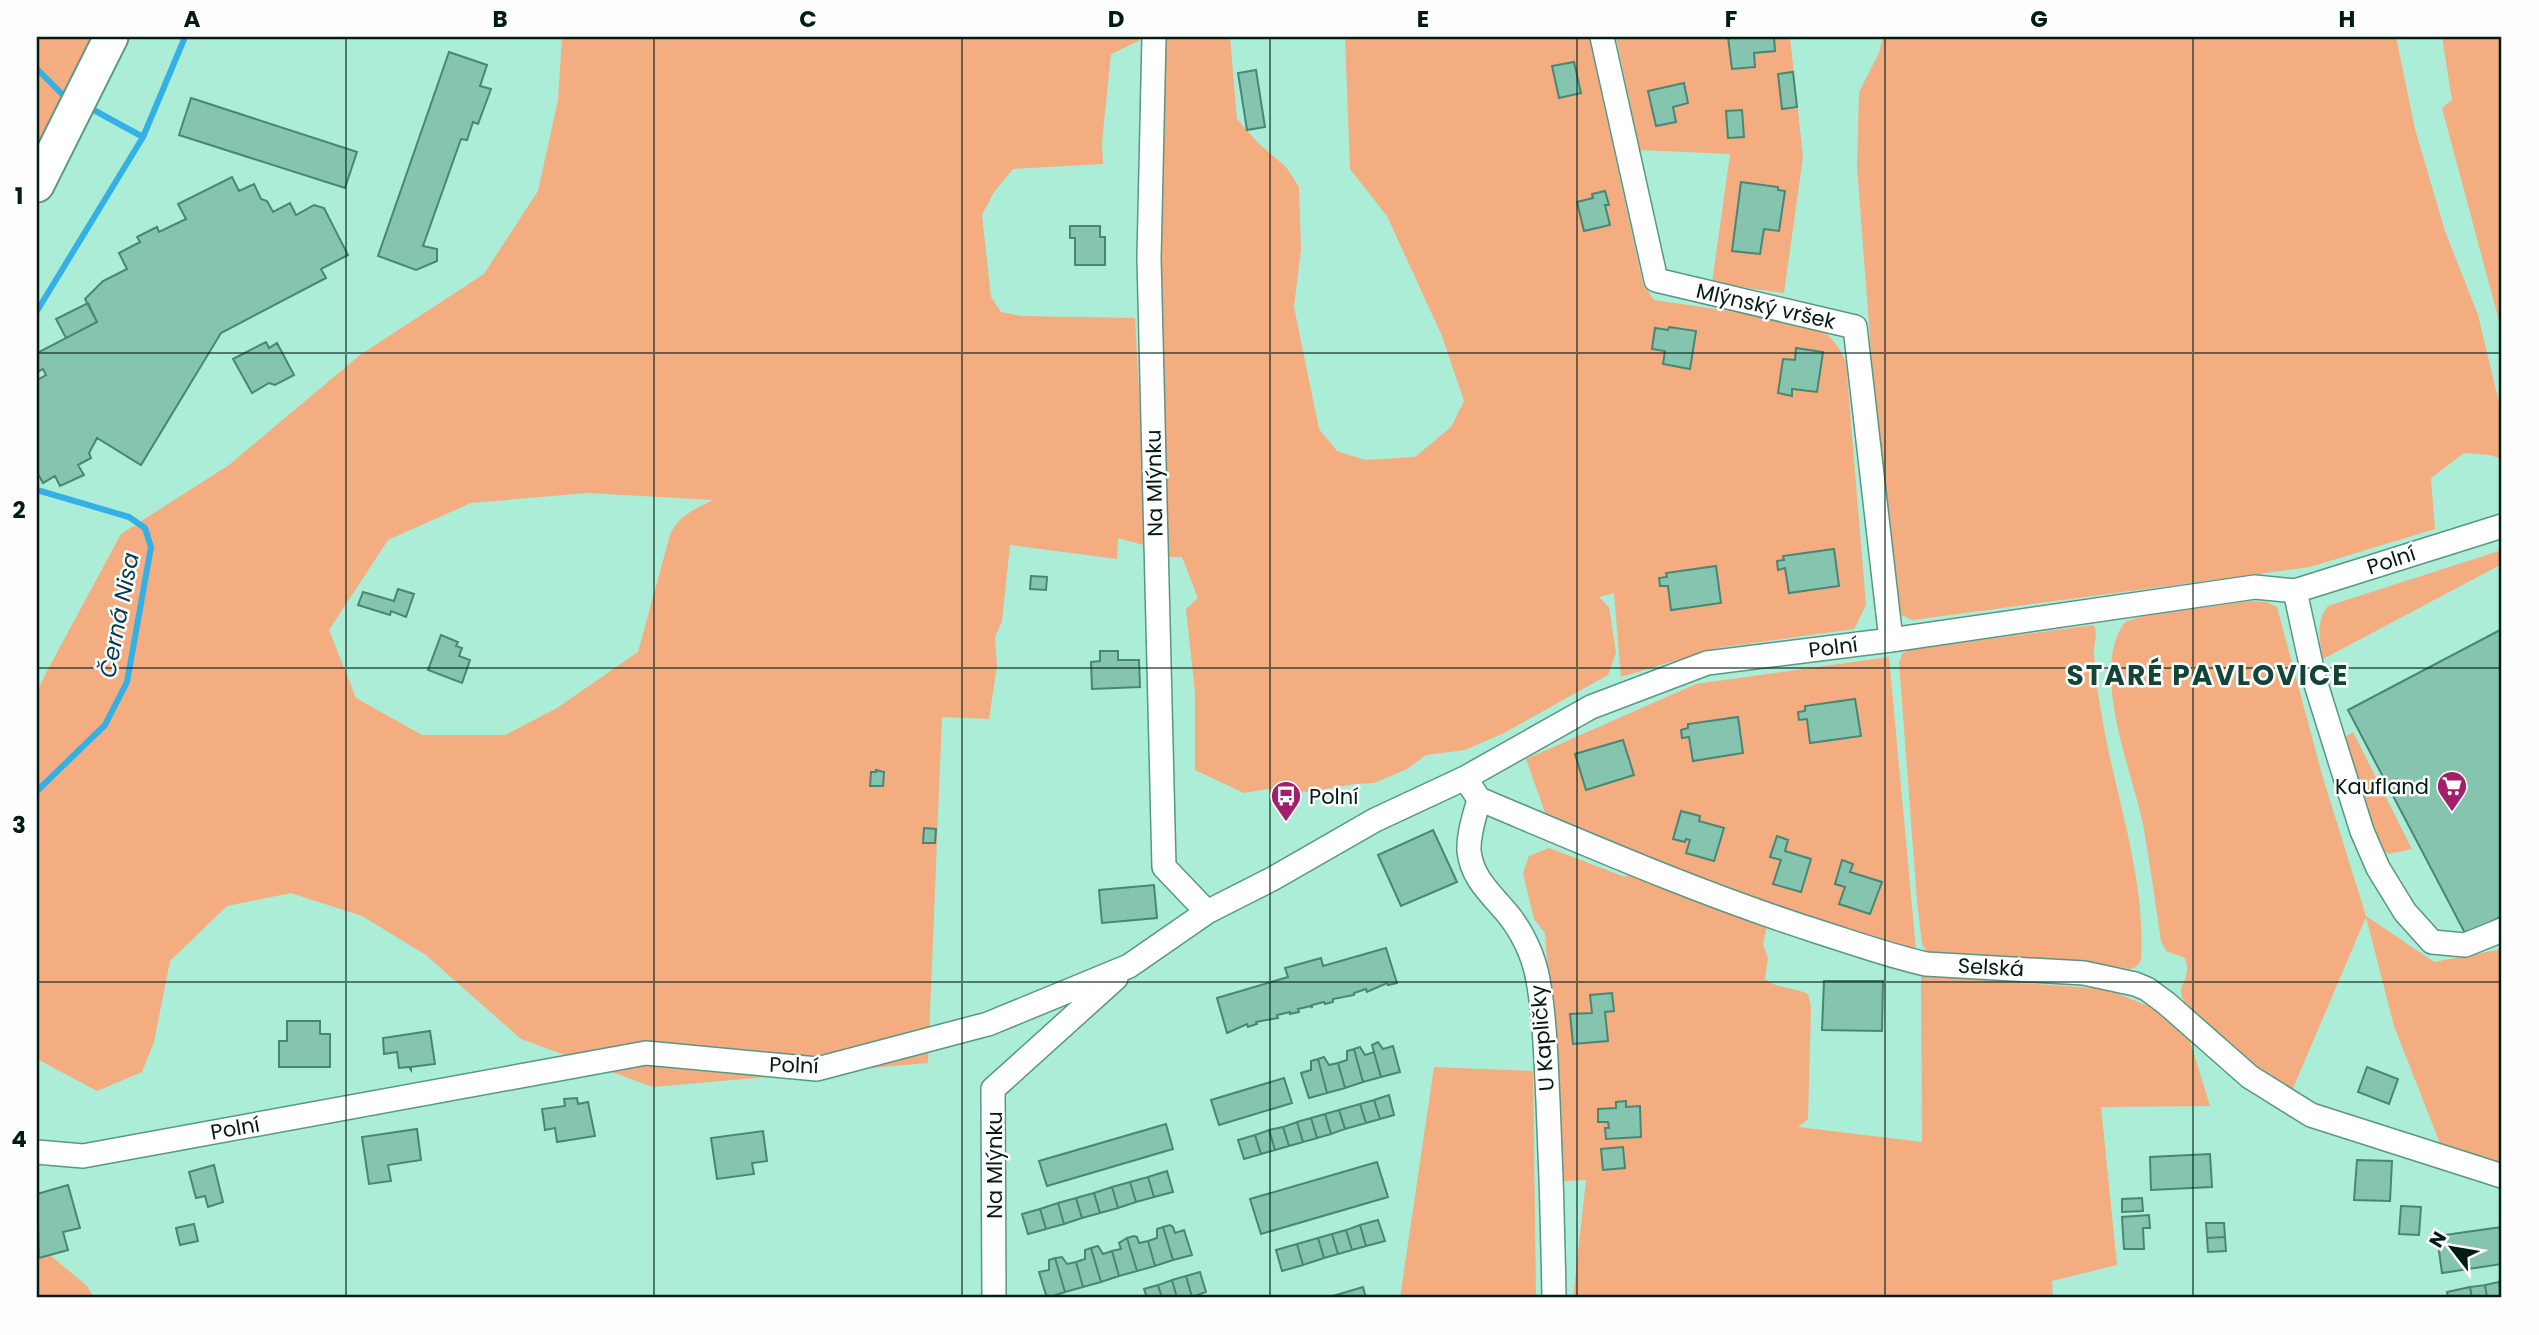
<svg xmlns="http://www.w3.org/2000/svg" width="2539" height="1335" font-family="Poppins,sans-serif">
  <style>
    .green { fill: #f4ac81; fill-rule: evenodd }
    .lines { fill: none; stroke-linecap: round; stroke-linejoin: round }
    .stream { stroke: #33b0e5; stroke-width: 6 }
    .building { fill: #85c5af; stroke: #488773; stroke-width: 2 }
    .street-casing { stroke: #589783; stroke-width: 26 }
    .secondary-casing { stroke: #589783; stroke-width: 37 }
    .street { stroke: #fff; stroke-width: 23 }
    .secondary { stroke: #fff; stroke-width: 33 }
    .grid { fill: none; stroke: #021c15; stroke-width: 2; stroke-opacity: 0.55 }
    .labels { text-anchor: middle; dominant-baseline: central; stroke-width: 5; stroke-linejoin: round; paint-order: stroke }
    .street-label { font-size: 21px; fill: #021c15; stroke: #fefefe }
    .poi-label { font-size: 21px; fill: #021c15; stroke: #fefefe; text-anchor: end }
    .water-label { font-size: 23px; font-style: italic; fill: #053b51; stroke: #fefefe }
    .district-label { font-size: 28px; font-weight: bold; letter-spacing: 2px; fill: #124537; stroke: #fefefe }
    .neatline { fill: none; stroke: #021c15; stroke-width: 2.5 }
    .grid-label { font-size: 23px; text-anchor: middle; font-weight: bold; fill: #021c15 }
  </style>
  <rect width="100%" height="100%" fill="#acedd7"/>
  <!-- green -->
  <path class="green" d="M37,37H91L37,147Z
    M562,37H1138L1139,41L1111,54L1102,142L1103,164L1013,169L994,192L982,215L991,297L1001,312L1021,316L1135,318L1147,546L1118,538L1117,559L1010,545L1002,621L995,637L997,666L989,719L942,717L928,1063L653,1087L521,1039L426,955L362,916L291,893L227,906L170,961L154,1042L142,1072L97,1091L37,1059V692L46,673L121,534L229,465L360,355L484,274L538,191L558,100ZM587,493L713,500C695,509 679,515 670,535L638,652L557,708L505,735H422L356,698L329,630L388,540L471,503Z
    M1162,37H1230L1237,119L1258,143L1286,167L1299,187L1301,249L1294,307L1319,429L1337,451L1365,460L1415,457L1451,427L1464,401L1442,336L1387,216L1350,169L1345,37H1589L1643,284L1654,300L1804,322C1829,332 1834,338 1846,362L1866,605L1854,629L1717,648L1621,677L1614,593L1599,597L1609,607L1616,653L1608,675L1504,733L1465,750L1426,755L1407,769L1374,783L1355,784L1309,792L1267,789L1244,793L1195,770V692L1186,609L1198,598L1182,557H1168L1158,246Z
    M1616,37H1790L1803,157L1784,293L1712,283L1730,154L1640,150Z
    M1883,37H2396L2415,129L2445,231L2478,315L2502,415V459L2490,455L2464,453L2431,478L2435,529L2310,567L1913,620L1901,615L1890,600L1857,167L1859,92L1879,53Z
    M2442,37H2502V332L2442,108L2452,100Z
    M2502,550V564L2323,659C2320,640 2315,623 2328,606Z
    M2250,601L2266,602L2277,607L2323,778L2366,916L2434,962L2502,949V1170L2443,1151L2394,1026L2366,917L2291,1093L2258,1069L2186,1005C2175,985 2185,988 2187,971C2188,966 2186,962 2185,958L2166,951L2161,941C2155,902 2150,863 2143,824C2132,771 2089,669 2125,622L2143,616Z
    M2094,625C2098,634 2094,642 2094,652C2095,671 2097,691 2101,711C2114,794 2146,874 2141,960L2136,967L2130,969L2072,960H2026L1928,953L1922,944L1917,901L1899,662L1902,654L1908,650Z
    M1889,657L1916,950L1786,911L1548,821L1526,759L1696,684Z
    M2353,732L2412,849L2388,854L2371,838L2345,737Z
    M1549,848L1625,877L1632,873L1655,885L1767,926L1763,944L1768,958L1765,979C1776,989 1795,987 1808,994L1811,1007L1808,1119L1798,1127L1922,1142L1921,976L2106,989L2151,1007L2187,1031L2210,1106L2101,1107L2117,1265L2052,1281L2053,1298H1573L1586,1180L1564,1181L1545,933L1534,919L1523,873L1529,856Z
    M1434,1067L1533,1071L1536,1298H1400Z
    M50,1255L87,1286L94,1298H37V1257Z"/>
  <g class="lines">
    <!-- stream -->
    <path class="stream" d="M37,69L62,94
      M90,108L143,137
      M37,311L143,137L185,37
      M37,490L129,517L145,528L151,547L127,682L105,725L37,791"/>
  </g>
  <!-- building -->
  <path class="building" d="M1728,37H1774L1775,51L1754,53L1755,67L1732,69Z
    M449,52L487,65L480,86L491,89L478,124L473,122L467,140L461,139L423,246L437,249V261L416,270L378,256Z
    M1574,62L1581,93L1559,98L1552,66Z
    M1256,70L1265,127L1247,130L1238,73Z
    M1793,72L1797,107L1782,109L1778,74Z
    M1684,83L1688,103L1673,107L1676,122L1656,126L1648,91Z
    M191,98L357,152L345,188L179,135Z
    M1742,110L1744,137L1728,138L1726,111Z
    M232,177L239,191L254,184L261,199L267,201L273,212L290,203L296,215L314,205L324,208L348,255L321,269L326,278L221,333L141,465L97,438L89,453L91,458L78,465L84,475L60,486L55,476L43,483L37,472V380L46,375L43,369L37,372V353L97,322L85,299L103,281L127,269L119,253L140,242L137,237L157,227L159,232L186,219L178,204Z
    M1741,182L1778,187V190L1785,191L1779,231L1764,229L1760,254L1732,251Z
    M1605,191L1609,205H1605L1610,225L1584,231L1577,202L1593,198L1592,194Z
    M1070,226H1100V237H1105V265H1075V238H1070Z
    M88,303L97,322L66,338L56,319Z
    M1669,327L1696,331L1690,369L1663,364L1665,351L1652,349L1655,328L1668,330Z
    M266,342L269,348L277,343L294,375L275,385L269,383L252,393L233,359Z
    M1796,348L1823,352L1817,392L1792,389V396L1778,393L1783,359L1795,360Z
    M1834,549L1839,586L1789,593L1785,568L1778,570L1777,561L1784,560L1783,556Z
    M1716,566L1721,603L1671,610L1668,586H1660L1659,578L1667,577L1666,573Z
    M1031,576L1047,577L1046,590L1030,589Z
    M398,589L414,594L406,617L391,611L390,615L358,605L363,592L394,601Z
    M2502,629V916L2466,935L2348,710Z
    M2502,629V916L2466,935L2348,710Z
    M441,635L458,642L456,646L462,648L459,656L470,660L462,683L428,670Z
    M1100,651H1118V660H1139L1140,687L1092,689L1091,662L1100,661Z
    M1855,699L1861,736L1810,743L1807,719L1799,720L1798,712L1805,711V706Z
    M1738,717L1743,753L1693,761L1689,737L1682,738L1681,730L1688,728V724Z
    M1623,740L1634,775L1586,790L1575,754Z
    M876,770L884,772L883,786H870L871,772H876Z
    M1681,811L1700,816L1699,821L1724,828L1714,861L1686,853L1690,840L1686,839L1685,842L1673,839Z
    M924,828L936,829L935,843H923Z
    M1433,830L1457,882L1401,906L1378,855Z
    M1777,836L1788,840L1785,851L1811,859L1801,892L1773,884L1781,860L1770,857Z
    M1842,860L1853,864L1850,872L1882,882L1870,914L1839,904L1845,887L1835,884Z
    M1154,885L1157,918L1102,923L1099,890Z
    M1386,948L1397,983L1388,985L1387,983L1367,992L1366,989L1354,993V995L1333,999V1002L1325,1004L1324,1002L1312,1005V1008L1311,1006L1298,1009L1299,1012L1290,1014V1012L1277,1015L1278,1018L1256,1022L1257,1024L1248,1027L1247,1024L1227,1033L1217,998L1288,977L1285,968L1321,958L1323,966Z
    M1824,981H1883L1882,1031L1822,1030Z
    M1612,993L1614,1011L1605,1012L1608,1041L1573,1044L1570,1014L1592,1013L1590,995Z
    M287,1021H320V1034H330V1067H279V1041H287Z
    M430,1031L435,1064L411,1067V1070L409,1067L399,1068L397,1052L384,1054L383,1038Z
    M1378,1042L1383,1049L1393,1046L1400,1072L1381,1077L1372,1045Z
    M1360,1047L1365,1055L1374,1052L1381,1077L1363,1082L1354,1049Z
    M1354,1049L1363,1082L1345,1088L1338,1063L1347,1060V1051Z
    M1324,1057L1329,1065L1338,1063L1345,1088L1327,1093L1318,1059Z
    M1318,1059L1327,1093L1309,1098L1301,1073L1311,1070V1061Z
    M2367,1067L2398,1079L2389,1104L2358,1092Z
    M1284,1078L1292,1103L1219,1125L1211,1100Z
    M1389,1095L1394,1115L1380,1119L1374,1100Z
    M577,1098L578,1104L588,1102L595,1136L557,1142L555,1128L545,1130L542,1109L565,1106L564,1099Z
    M1374,1100L1380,1119L1366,1123L1360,1104Z
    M1626,1101V1107L1640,1106L1641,1137L1606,1139L1605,1128H1609L1608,1122H1598V1109L1616,1108V1102Z
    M1360,1104L1366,1123L1345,1129L1339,1110Z
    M1339,1110L1345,1129L1331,1134L1325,1114Z
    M1325,1114L1331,1134L1317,1138L1311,1118Z
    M1311,1118L1317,1138L1303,1142L1297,1122Z
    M1297,1122L1303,1142L1289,1146L1283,1127Z
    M1166,1124L1173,1149L1047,1186L1039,1161Z
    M1283,1127L1289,1146L1275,1150L1269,1130Z
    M417,1129L421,1160L388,1165L391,1181L369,1184L362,1137Z
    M1269,1130L1275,1150L1261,1154L1255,1135Z
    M763,1131L767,1161L752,1163L754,1174L717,1179L711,1138Z
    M1255,1135L1261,1154L1244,1159L1238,1140Z
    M1623,1147L1625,1168L1603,1170L1601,1149Z
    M2210,1154L2212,1187L2151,1190L2150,1157Z
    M2357,1160L2392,1161L2390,1201L2354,1200Z
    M1377,1162L1388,1197L1261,1234L1250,1199Z
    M214,1165L223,1202L208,1207L205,1196L196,1198L189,1172Z
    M1167,1171L1173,1192L1154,1197L1148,1177Z
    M1148,1177L1154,1197L1136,1202L1130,1182Z
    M1130,1182L1136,1202L1118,1208L1112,1187Z
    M68,1185L80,1228L63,1232L68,1250L39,1258L37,1194Z
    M1112,1187L1118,1208L1100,1213L1094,1193Z
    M1094,1193L1100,1213L1082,1218L1076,1198Z
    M1076,1198L1082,1218L1064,1224L1058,1203Z
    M2142,1198L2143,1211L2122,1212V1199Z
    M1058,1203L1064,1224L1046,1229L1040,1209Z
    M2401,1206L2421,1207L2419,1235L2399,1234Z
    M1040,1209L1046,1229L1028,1234L1022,1214Z
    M2149,1215L2150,1228H2143L2144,1249H2124L2122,1217Z
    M1378,1220L1385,1241L1366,1246L1360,1225Z
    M2206,1223H2224L2225,1237L2207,1238Z
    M194,1224L198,1241L180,1245L176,1228Z
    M1170,1225L1173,1227L1175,1233L1184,1230L1192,1255L1173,1260L1163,1227Z
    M1360,1225L1366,1246L1352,1250L1346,1230Z
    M1163,1227L1173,1260L1155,1266L1148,1241L1157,1238V1229Z
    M2502,1227V1264L2442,1273L2437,1236Z
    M1346,1230L1352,1250L1338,1254L1332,1234Z
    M1332,1234L1338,1254L1324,1258L1318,1238Z
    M1134,1236L1137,1237L1139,1243L1148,1241L1155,1266L1137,1271L1127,1238Z
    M2225,1237L2226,1251L2208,1252L2207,1238Z
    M1127,1238L1137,1271L1119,1276L1112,1251L1121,1249L1119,1243Z
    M1318,1238L1324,1258L1303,1265L1297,1244Z
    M1297,1244L1303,1265L1282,1271L1276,1250Z
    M1098,1246L1103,1254L1112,1251L1119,1276L1101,1282L1091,1248Z
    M1091,1248L1101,1282L1083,1287L1076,1262L1085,1259V1250Z
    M1062,1257L1067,1264L1076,1262L1083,1287L1065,1292L1055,1258Z
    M1055,1258L1065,1292L1047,1298L1039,1272L1049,1270V1260Z
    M1200,1272L1206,1292L1192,1297L1186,1276Z
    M1186,1276L1192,1297L1177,1298L1172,1280Z
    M1172,1280L1177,1298H1162L1158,1285Z
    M2499,1282L2501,1298H2487L2485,1285Z
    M1158,1285L1162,1298H1147L1144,1289Z
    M2485,1285L2487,1298H2472L2470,1287Z
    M1363,1287L1366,1298H1326Z
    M2470,1287L2472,1298H2448L2447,1292Z"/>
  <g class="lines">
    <!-- street casing -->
    <g class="street-casing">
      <path id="street" d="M1154,37L1149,258L1164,867L1207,912
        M1602,37L1656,280L1855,327L1891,640
        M2295,591L2314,678L2362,831L2378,868L2405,912L2432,942L2465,945L2502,930
        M1465,778L1479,799C1591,846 1703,895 1819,932C1854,943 1890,956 1926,964L2084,973L2135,984L2147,989L2166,1003L2250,1077L2311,1115L2502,1176
        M1479,799C1475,815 1468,834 1469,851C1472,878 1490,893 1507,913C1522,931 1534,956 1538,980C1545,1019 1546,1061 1548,1102C1551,1167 1553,1233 1554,1298
        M37,1152L83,1156L646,1053L817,1069L988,1024L1129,966L1207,912L1272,879L1375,820L1465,778L1591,707L1707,663L1891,640L2255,587L2295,591L2502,526
        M994,1298L993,1089L1116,978"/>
    </g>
    <!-- secondary casing -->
    <g class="secondary-casing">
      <path id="secondary" d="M37,185L111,37"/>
    </g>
    <!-- street -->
    <use href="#street" class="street"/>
    <!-- secondary -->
    <use href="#secondary" class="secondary"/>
  </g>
  <!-- grid -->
  <path class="grid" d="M346,37V1298M654,37V1298M962,37V1298M1270,37V1298M1577,37V1298M1885,37V1298M2193,37V1298M37,353H2502M37,668H2502M37,982H2502"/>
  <!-- icons -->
  <defs>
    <g id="supermarket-pin" transform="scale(1.575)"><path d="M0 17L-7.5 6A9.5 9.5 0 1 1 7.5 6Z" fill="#a41f6b" stroke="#fefefe"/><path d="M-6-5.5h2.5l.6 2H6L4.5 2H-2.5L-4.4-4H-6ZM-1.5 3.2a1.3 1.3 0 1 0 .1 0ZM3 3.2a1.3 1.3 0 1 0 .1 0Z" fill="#fff"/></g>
    <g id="bus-pin" transform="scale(1.575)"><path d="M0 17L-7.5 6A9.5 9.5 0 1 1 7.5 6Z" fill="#a41f6b" stroke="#fefefe"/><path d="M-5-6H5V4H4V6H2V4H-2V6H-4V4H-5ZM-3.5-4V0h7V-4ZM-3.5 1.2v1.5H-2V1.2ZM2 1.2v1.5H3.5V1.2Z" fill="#fff"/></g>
  </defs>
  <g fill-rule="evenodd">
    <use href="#supermarket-pin" x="2452" y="786"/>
    <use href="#bus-pin" x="1286" y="796"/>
  </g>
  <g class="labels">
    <!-- street labels -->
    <g class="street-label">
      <text transform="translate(1766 306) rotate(13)">Mlýnský vršek</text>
      <text transform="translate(1154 483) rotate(-91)">Na Mlýnku</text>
      <text transform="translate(2391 560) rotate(-18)">Polní</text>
      <text transform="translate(1833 647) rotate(-7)">Polní</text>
      <text transform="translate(1991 967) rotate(3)">Selská</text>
      <text transform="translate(1542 1038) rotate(-95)">U Kapličky</text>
      <text transform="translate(794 1065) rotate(2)">Polní</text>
      <text transform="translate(235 1128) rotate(-10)">Polní</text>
      <text transform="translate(994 1165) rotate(-90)">Na Mlýnku</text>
    </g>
    <!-- poi labels -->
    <g class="poi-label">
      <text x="2429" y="786">Kaufland</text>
      <text x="1309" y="796" text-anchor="start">Polní</text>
    </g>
    <!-- water labels -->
    <g class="water-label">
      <text transform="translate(119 615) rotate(-79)">Černá Nisa</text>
    </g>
    <!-- district labels -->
    <g class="district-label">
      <text x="2208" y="675">STARÉ PAVLOVICE</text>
    </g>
  </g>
  <!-- border -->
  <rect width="2539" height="1335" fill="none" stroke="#fefefe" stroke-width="77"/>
  <!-- north arrow -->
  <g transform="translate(2452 1248) rotate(301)" stroke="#fefefe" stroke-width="5" paint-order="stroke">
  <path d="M0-5L12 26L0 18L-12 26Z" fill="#021c15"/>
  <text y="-10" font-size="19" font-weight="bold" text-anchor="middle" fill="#021c15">N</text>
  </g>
  <rect x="38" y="38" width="2462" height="1258" class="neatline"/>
  <g class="grid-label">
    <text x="192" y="27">A</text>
    <text x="500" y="27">B</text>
    <text x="808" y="27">C</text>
    <text x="1116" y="27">D</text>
    <text x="1423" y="27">E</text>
    <text x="1731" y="27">F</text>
    <text x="2039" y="27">G</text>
    <text x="2347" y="27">H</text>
    <text x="19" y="204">1</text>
    <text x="19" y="518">2</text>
    <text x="19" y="833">3</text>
    <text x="19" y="1147">4</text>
  </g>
</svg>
